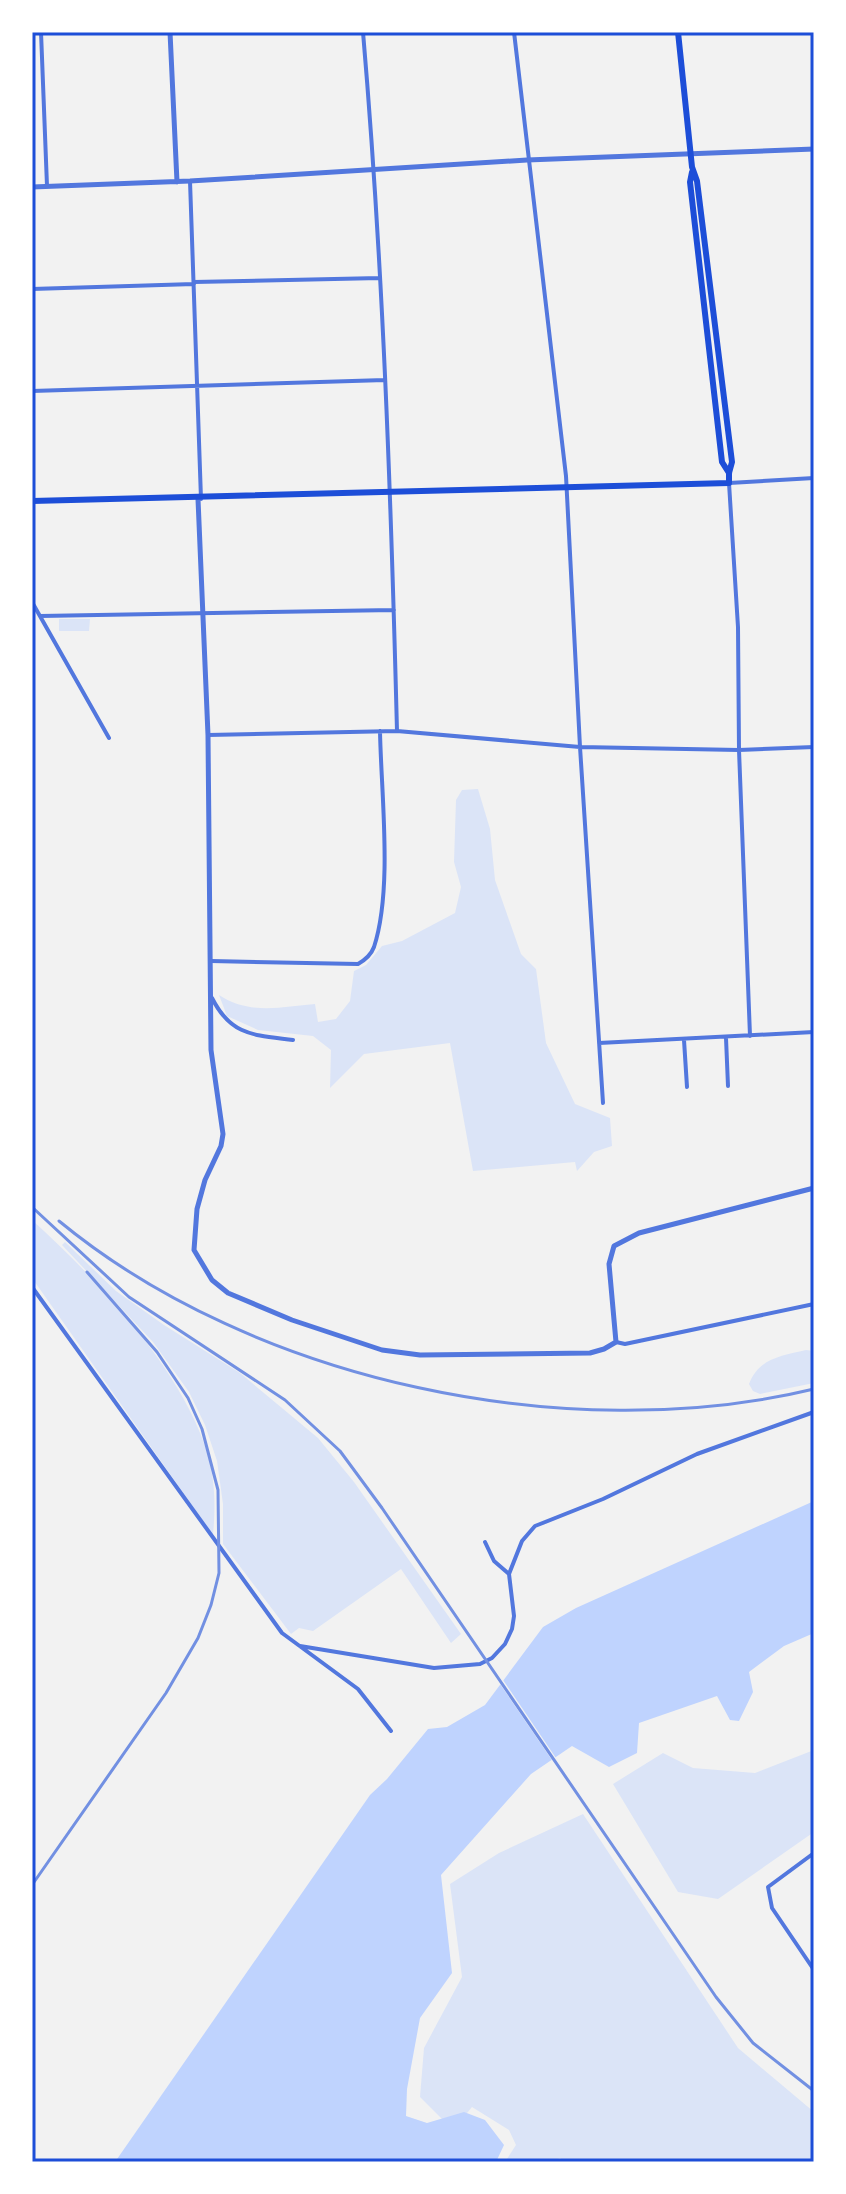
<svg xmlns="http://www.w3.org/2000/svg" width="846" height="2194" font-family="'Noto Sans',sans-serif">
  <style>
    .green { fill: #dbe4f7 }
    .water { fill: #bfd3fe }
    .pier { fill: #f2f2f2 }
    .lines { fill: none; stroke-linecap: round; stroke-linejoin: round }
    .minor { stroke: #5277de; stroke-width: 4 }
    .tertiary { stroke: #5277de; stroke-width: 5 }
    .secondary { stroke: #1d4ed8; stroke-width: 6 }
    .rail { stroke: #7290e2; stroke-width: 3 }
    .neatline { fill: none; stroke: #1d4ed8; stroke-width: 3 }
  </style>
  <rect width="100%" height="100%" fill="#f2f2f2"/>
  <!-- green -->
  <path class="green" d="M59,619H90L89,631H59Z
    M478,789L490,829L495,880L521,954L536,969L546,1043L575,1104L610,1118L612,1146L594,1152L577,1171L575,1162L473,1171L450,1043L364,1054L330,1088L331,1050L313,1036L258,1030L227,1016L219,995C249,1015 281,1007 315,1004L318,1022L336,1019L350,1001L354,971L366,965L382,946L402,941L455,913L461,887L454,862L456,800L462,790Z
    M32,1220C95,1277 175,1362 204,1443C215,1473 216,1503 213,1535L32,1278Z
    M65,1242L116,1291L164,1325L240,1373L318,1438L354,1482L461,1634L451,1643L401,1569L313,1631L299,1628L291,1634L223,1544V1504L217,1461L205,1425L189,1392L153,1342L62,1245Z
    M806,1350L814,1351V1383L760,1394L753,1391L749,1384C759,1358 781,1356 806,1350Z
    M814,1750V1832L718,1899L678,1892L613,1784L663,1753L693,1768L755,1773Z
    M583,1814L738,2048L814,2112V2162H565L560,2158L550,2162H505L516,2145L509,2130L472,2107L453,2130L420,2097L424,2048L462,1977L450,1884L499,1853Z"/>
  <!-- water -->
  <path class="water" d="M814,1501V1633L784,1646L749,1672L753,1692L739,1721L730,1720L717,1696L639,1723L637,1753L609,1767L572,1746L531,1774L441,1875L452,1973L420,2018L407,2089L406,2116L427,2123L464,2112L485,2120L504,2145L496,2162H115L370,1795L387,1779L428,1729L447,1727L485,1705L543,1627L576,1608Z"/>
  <!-- pier -->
  <path class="pier" d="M501,1677L558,1761L554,1763L498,1681Z"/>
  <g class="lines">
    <!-- minor -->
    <path class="minor" d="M41,32L47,186
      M363,32C383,265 391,497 397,731
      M514,32L566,476L580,747L603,1103
      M190,181L201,499
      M194,282L380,278
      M32,289L194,284
      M32,391L385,380
      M32,602L109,738
      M40,616L394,610
      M208,735L397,731L580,747L739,750L814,747
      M211,961L358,964C365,960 371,955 374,947C393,889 381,793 380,731
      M212,998C231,1036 254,1035 293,1040
      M750,1036L739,750L738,627L729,483L814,478
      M726,1038L728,1086
      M684,1040L687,1087
      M599,1043L814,1032
      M32,1287L282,1633L358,1689L391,1731
      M616,1342L625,1344L814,1304
      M485,1542L494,1561L509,1574
      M300,1646L434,1668L480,1664L492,1658L505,1644L512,1629L514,1616L509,1574L522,1541L535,1526L603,1499L697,1454L814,1412
      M814,1853L768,1887L772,1908L814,1970"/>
    <!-- tertiary -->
    <path class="tertiary" d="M170,32L177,182
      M32,187L190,181L527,160L814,149
      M198,499L208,735L211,1050L223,1134L221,1146L205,1180L197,1209L194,1250L212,1280L228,1293L292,1320L382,1350L420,1355L590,1353L604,1349L616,1342L609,1264L614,1246L639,1233L814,1188"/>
    <!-- secondary -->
    <path class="secondary" d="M692,172L690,182L722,462L729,473
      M32,501L729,483V473L732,462L697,181L692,167L678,32"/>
    <!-- rail -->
    <path class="rail" d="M32,1207L129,1297L285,1400L340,1451L382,1508L716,1997L753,2043L814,2091
      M59,1221C254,1382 569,1448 814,1389
      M32,1885L166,1693L198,1638L211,1605L219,1573L218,1490L202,1429L188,1398L157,1352L87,1272"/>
  </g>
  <!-- border -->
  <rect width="846" height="2194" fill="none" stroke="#ffffff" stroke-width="68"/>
  <rect x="34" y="34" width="778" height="2126" class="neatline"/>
</svg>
